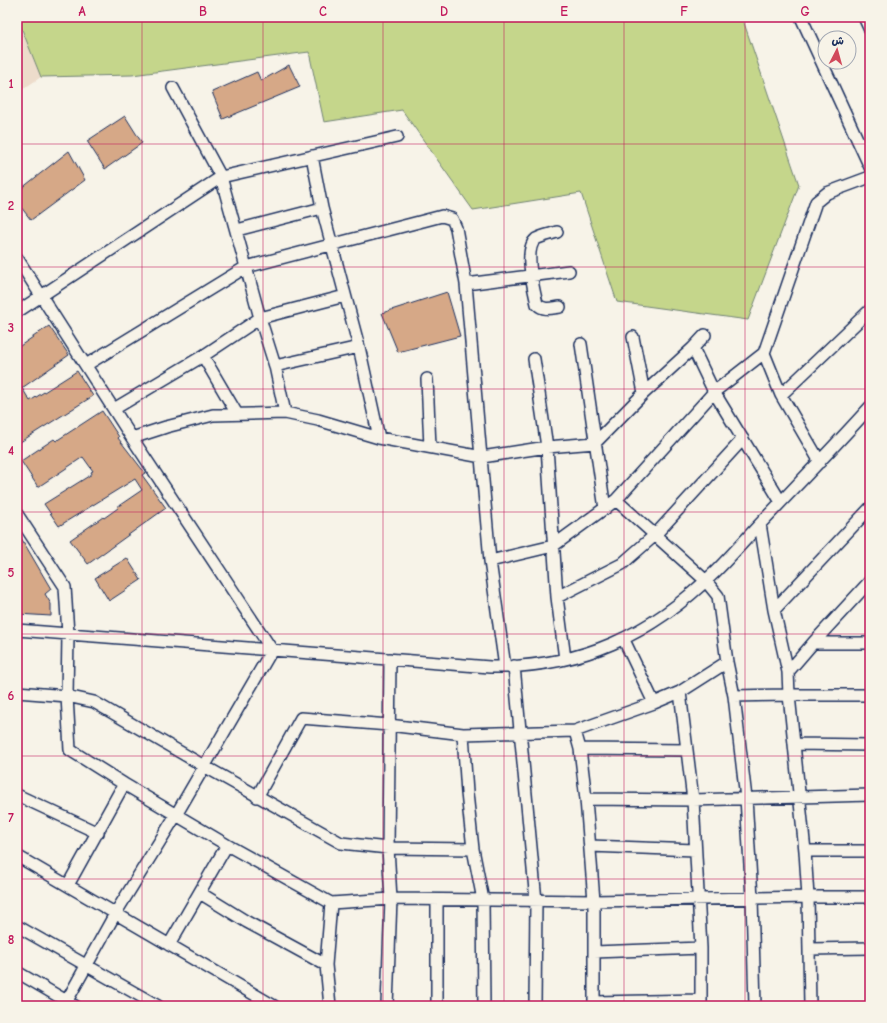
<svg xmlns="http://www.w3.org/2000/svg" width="887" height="1023" font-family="'Comic Neue','Playpen Sans Arabic',sans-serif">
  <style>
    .built { fill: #eddccb }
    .green { fill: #c5d68b; stroke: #708274 }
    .building { fill: #d6a887; stroke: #1b2f5e }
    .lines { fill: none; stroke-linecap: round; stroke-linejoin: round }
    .minor-casing { stroke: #1b2f5e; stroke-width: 14 }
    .minor { stroke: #f7f3e8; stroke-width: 11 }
    .grid { fill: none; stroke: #c2185b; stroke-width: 1; stroke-opacity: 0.55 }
    .neatline { fill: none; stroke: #c2185b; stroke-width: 1.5 }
    .grid-label { font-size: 13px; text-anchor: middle; font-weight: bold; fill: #c2185b }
  </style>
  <rect width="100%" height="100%" fill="#f7f3e8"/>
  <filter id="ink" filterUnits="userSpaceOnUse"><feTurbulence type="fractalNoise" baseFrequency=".025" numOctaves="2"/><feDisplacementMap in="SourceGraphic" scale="8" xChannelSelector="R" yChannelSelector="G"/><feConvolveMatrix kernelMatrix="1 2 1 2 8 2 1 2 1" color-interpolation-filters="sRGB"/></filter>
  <g filter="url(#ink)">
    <!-- built -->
    <path class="built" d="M17,19L41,77L17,93Z"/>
    <!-- green -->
    <path class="green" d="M17,17H742L799,185L748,320L617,302L581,193L473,210L402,110L324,122L309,52L132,75L41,77Z"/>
    <!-- building -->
    <path class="building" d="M289,65L300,87L223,119L212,92L257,72L261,81Z
      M125,116L142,143L105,169L87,141Z
      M69,151L85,180L31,220L17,202V192Z
      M447,292L460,336L398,352L382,313Z
      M49,326L69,355L22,388L30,401L77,371L93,396L17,444V348Z
      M102,411L119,437L118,438L145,473L142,475L166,508L88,564L70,540L103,517L104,518L118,508L117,507L142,490L135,479L59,526L44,504L92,474L91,472L93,471L83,457L38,487L21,461L54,439L56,441Z
      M17,531L51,589L45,594L51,604V616L17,614Z
      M127,558L141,580L109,601L95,578Z"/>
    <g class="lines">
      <!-- minor casing -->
      <g class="minor-casing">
        <path id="minor" d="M801,17L870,167
          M864,17L870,30
          M312,156L322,208L359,347L379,438
          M237,230L322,208
          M557,232C551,234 541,236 536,239C523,249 534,290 537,304C544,311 552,308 560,307
          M17,258L132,438L272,650L176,815L115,914L64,1006
          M466,284L569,271
          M17,312L221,177L397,137
          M633,337L644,393
          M581,344L605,509
          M693,348L714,392L781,502
          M764,353L816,202L827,193L870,177
          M534,359L547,447L557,597L565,659
          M86,365L246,267L221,177L173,88
          M275,366L359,347
          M427,379L430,447
          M781,395L870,310
          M114,409L203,356
          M285,413L275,366L260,318L246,267L442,216L452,219L456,228L466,284L490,561L505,667
          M237,414L203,356L260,318L345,296
          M132,438L166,427L213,415L285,413L318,420L379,438L482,457L547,447L595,443L644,393L693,348L705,335
          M616,500L705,580L718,596L727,662L734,696L746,798L752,898L755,1006
          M17,514L65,587L68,634L67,696L70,750L124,784L227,845L331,903L391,899L594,901L808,897H870
          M760,524L774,610L788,672L789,695L794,744L805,851L808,897L810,1006
          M490,561L553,546L616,500L714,392L764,353L781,395L820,462
          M557,597L622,564L655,535L743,439
          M774,610L870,508
          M17,630L490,667C581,668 651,635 715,572C730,557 745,540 760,524C797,485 834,447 870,407
          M624,640L654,703
          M813,643H870
          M514,666L536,901L535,1006
          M788,672L813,643L870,581
          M17,692L67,696L94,702L204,766L341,843L388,848L473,849
          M680,692L693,800L701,948V1006
          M734,696L789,695H870
          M575,731L580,749L586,799L594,901V1006
          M794,744L870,745
          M580,749L687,750
          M17,795L98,833
          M257,797L301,718L389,725L463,734
          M586,799L693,800L870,795
          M590,846L695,850
          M805,851H870
          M17,856L274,1006
          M68,885L124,784
          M200,893L247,922L326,965
          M17,926L158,1006
          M169,945L227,845
          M809,949L870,948
          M594,952L701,948
          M17,972L75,1006
          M594,1002L701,1000
          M330,1006L326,965L331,903
          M387,1006L391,899L388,848L390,659
          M437,1006V900
          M484,1006L483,900L473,849L467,793L463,734L575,731L654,703L680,692L727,662"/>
      </g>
      <!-- minor -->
      <use href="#minor" class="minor"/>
    </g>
  </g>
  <!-- grid -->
  <path class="grid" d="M142,17V1006M263,17V1006M383,17V1006M504,17V1006M624,17V1006M745,17V1006M17,144H870M17,267H870M17,389H870M17,512H870M17,634H870M17,756H870M17,879H870"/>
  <!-- margin -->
  <rect width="887" height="1023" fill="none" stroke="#f7f3e8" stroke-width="44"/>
  <!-- north arrow -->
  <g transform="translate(837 50) rotate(6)"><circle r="19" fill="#f7f3e8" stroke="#9fa5b1"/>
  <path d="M0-3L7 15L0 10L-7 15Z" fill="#d1495b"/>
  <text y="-6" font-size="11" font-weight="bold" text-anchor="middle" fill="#1b2f5e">ش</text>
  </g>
  <rect x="22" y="22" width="843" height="979" class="neatline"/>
  <g class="grid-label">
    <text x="82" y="16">A</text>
    <text x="203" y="16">B</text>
    <text x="323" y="16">C</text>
    <text x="444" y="16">D</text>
    <text x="564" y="16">E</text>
    <text x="684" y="16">F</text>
    <text x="805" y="16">G</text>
    <text x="11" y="88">1</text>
    <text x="11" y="210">2</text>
    <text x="11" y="332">3</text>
    <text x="11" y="455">4</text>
    <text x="11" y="577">5</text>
    <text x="11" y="700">6</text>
    <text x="11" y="822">7</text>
    <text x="11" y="944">8</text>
  </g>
</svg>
